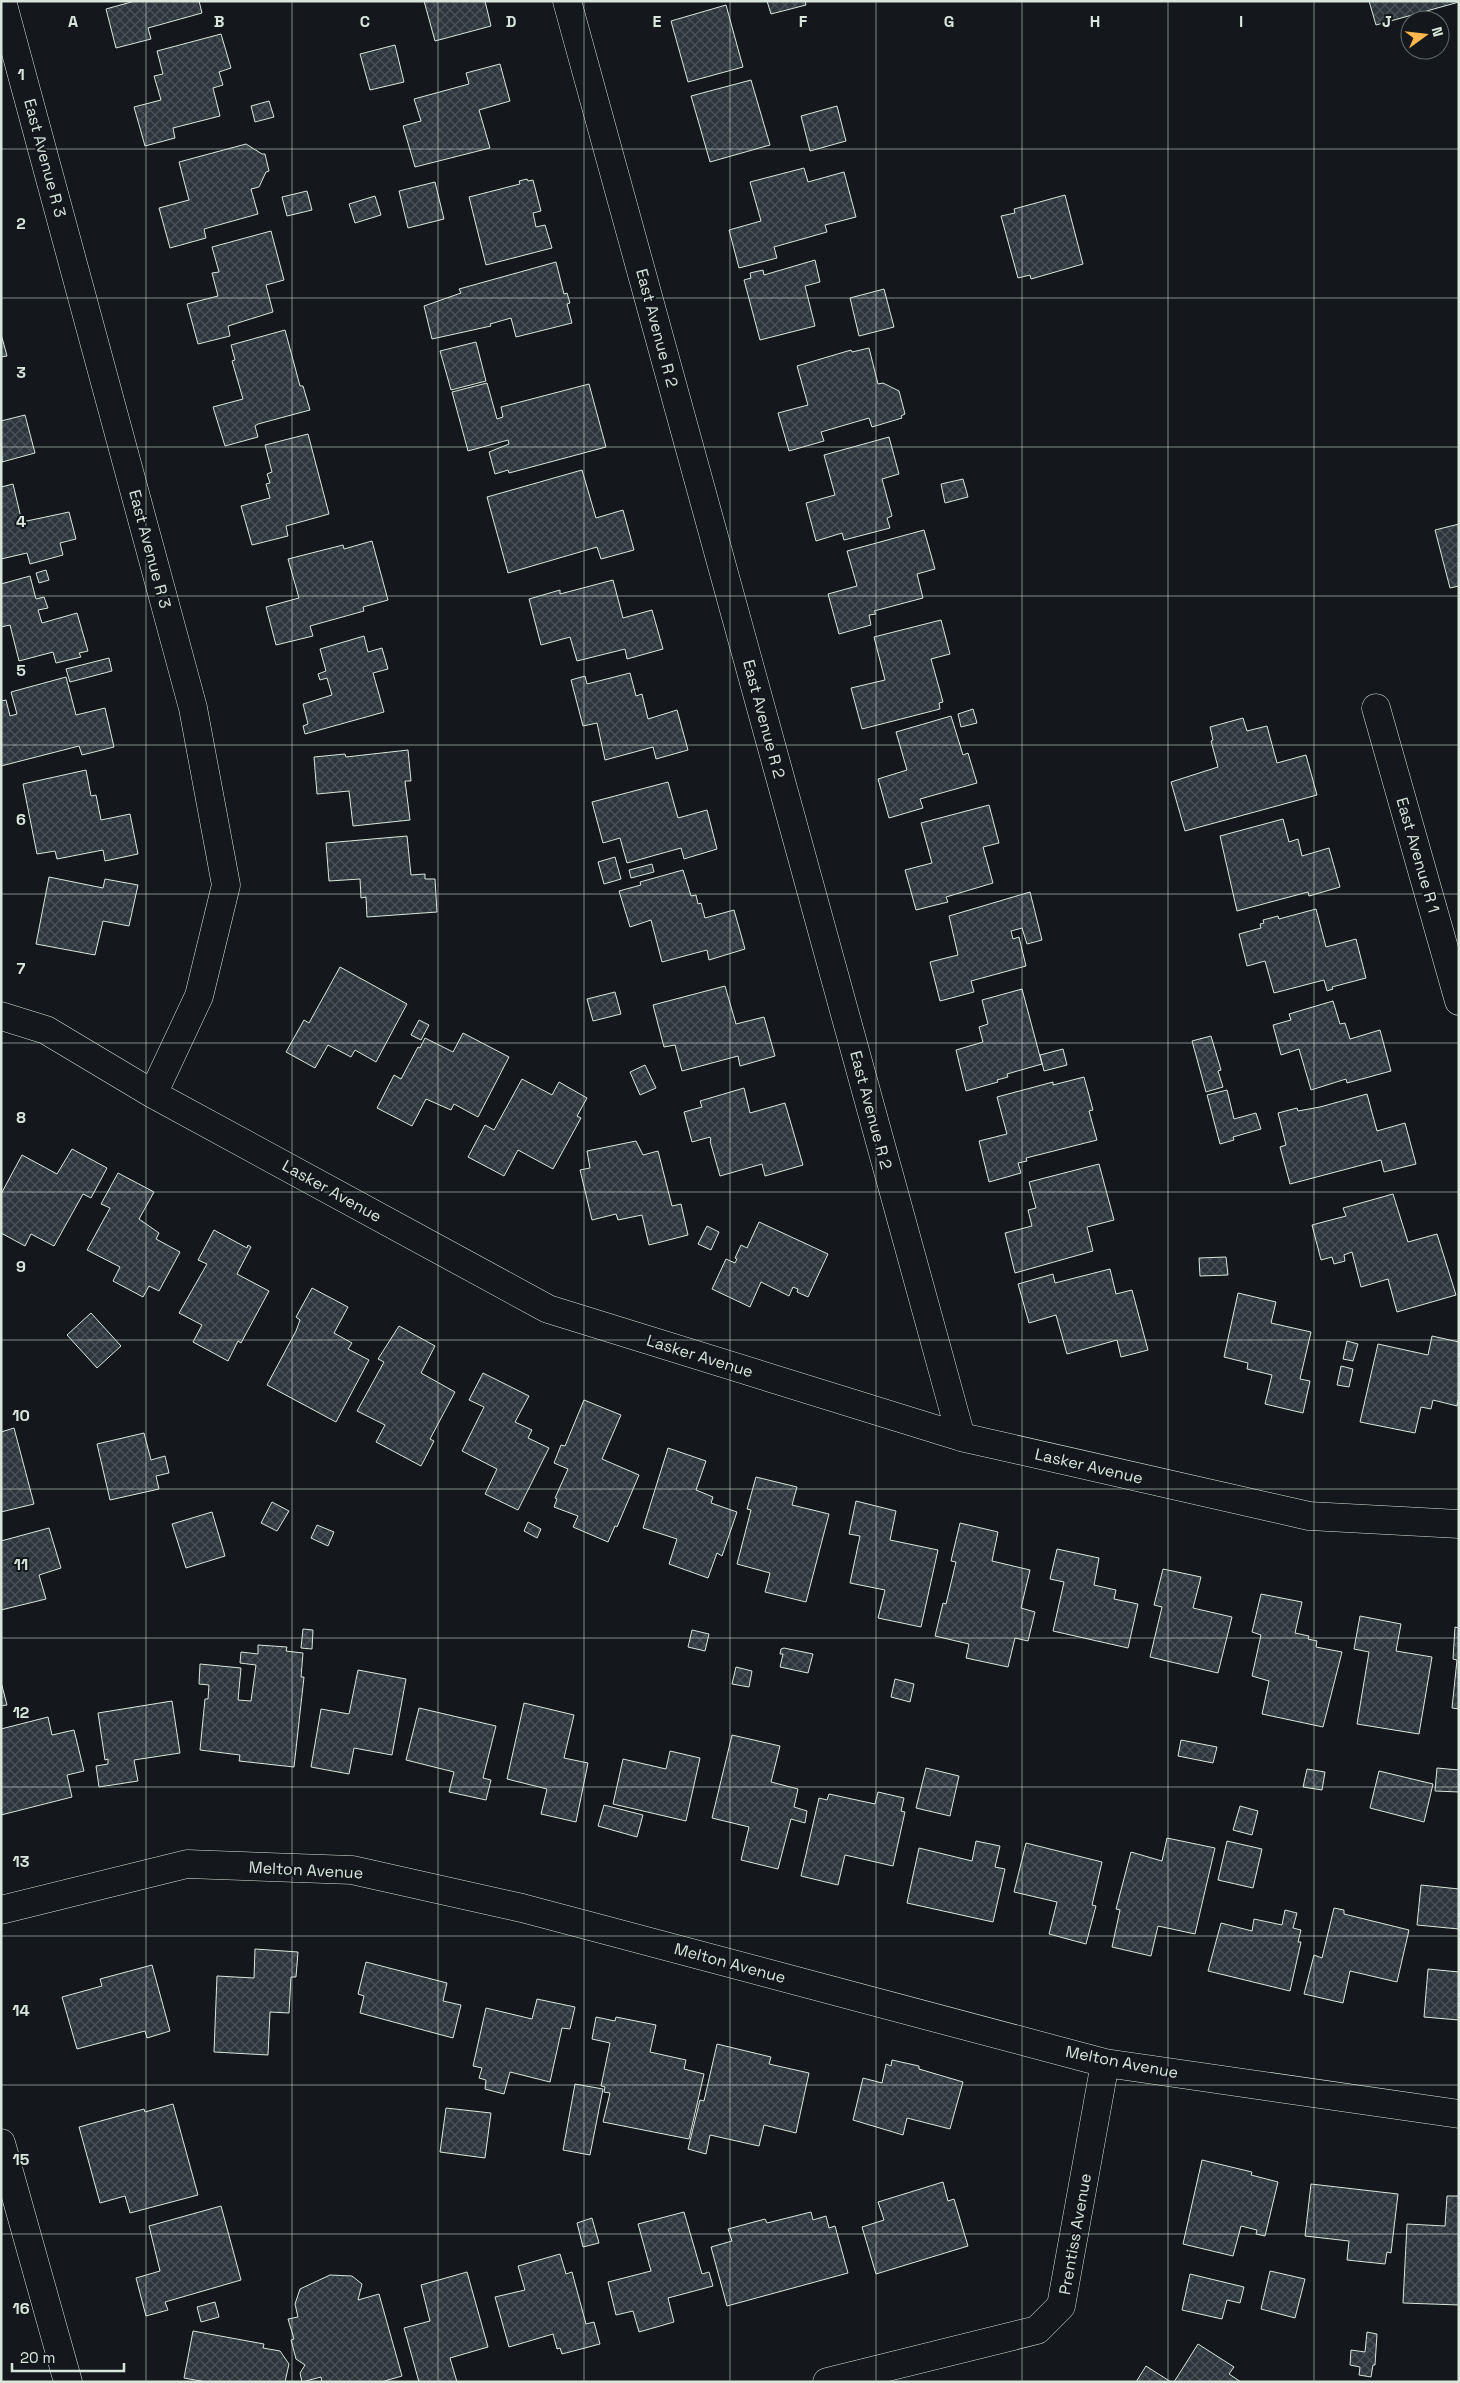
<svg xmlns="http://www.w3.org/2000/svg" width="1460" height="2383" font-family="'Space Grotesk',sans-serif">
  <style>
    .building { fill: url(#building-cross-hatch); stroke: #d8e6dc }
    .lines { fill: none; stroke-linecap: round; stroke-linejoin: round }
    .minor-casing { stroke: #d8e6dc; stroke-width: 29 }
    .minor { stroke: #14181c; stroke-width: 28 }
    .grid { fill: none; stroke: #d8e6dc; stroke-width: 1; stroke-opacity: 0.55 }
    .labels { text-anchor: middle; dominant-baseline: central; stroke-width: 4; stroke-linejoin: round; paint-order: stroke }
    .street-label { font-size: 16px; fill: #d8e6dc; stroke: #14181c }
    .grid-label { font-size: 16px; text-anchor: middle; font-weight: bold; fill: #d8e6dc; stroke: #14181c; stroke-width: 4; stroke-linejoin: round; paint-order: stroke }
  </style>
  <defs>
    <pattern id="building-cross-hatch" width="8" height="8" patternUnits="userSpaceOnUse" patternTransform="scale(1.25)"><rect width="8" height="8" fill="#2c363c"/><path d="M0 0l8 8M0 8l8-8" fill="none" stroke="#4a5358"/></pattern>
  </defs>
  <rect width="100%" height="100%" fill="#14181c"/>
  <!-- building -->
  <path class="building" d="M135,1H199L202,13L148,28L151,39L116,48L106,9Z
    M424,1H485L491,26L435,41Z
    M767,1H805L806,5L771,14Z
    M1369,1H1459V2L1376,25Z
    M726,5L743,67L688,82L671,21Z
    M221,34L231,68L219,72L223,85L213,88L220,116L173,128L175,138L145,146L134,107L161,100L154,76L163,74L157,51Z
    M395,45L404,82L370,90L360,54Z
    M500,64L510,101L479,110L490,148L415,167L403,126L421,121L414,99L469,84L466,73Z
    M751,80L770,145L710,162L691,96Z
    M269,101L274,117L255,122L251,106Z
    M837,106L846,141L810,151L801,116Z
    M246,144L262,154H265L269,171L266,172L259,187L251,189L258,214L204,229L206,238L170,248L159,208L189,200L179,162Z
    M804,168L808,182L844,172L856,217L825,225L827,232L774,247L777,258L739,268L729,230L761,221L750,182Z
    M527,179L528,181L533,180L541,211L533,213L536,227L545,225L552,248L486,265L469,197L520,184L519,181Z
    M435,182L444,219L408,228L399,191Z
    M307,191L312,210L287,216L282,197Z
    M1065,195L1083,264L1031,279L1030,275L1018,278L1001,216L1015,213L1014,209Z
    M375,196L381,215L355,223L349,204Z
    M271,231L284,280L266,285L273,312L228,326L230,336L198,344L187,304L218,296L212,273L219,272L212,247Z
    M815,260L820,282L805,286L815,326L760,340L744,280L751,278L750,273L763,270L764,275Z
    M556,262L564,294L567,293L570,303L567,304L572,323L516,337L511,318L490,324L491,326L432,339L424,306L461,293L459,289Z
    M884,289L894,327L859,336L850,298Z
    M285,330L300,386H303L310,410L258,424L255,426L258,437L225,446L213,407L243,399L232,361L235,360L231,345Z
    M1,334L7,356L1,357Z
    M476,342L486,381L451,390L440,351Z
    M869,348L878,384L883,383L899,391L905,414L901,416L902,418L872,427L869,418L821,432L824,441L789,451L778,413L808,405L797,366L851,350L852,352Z
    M487,383L497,419L503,417L501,407L589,384L606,447L509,473L508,470L495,474L489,452L509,444L508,440L468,451L452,392Z
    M25,415L35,453L2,462L1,421Z
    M308,434L329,514L286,526L288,536L252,545L241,506L270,498L266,484L270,483L267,474L272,472L265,445Z
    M889,437L899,474L882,479L892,516L887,518L890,528L844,540L842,533L816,541L806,503L835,495L824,455Z
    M582,470L596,518L623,510L634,550L601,559L597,547L508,573L487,497Z
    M963,479L968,497L945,503L941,484Z
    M13,484L22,522L69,512L76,539L60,543L63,555L30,564L27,553L1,559V487Z
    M1459,524V586L1450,588L1435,530Z
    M924,530L935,569L917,574L923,598L874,611L876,614L869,615L871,625L839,634L828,594L857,586L847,551Z
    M372,541L388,600L363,607L364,611L310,626L313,636L276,645L266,607L299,598L288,559L343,545L344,549Z
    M46,570L49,580L39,583L36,573Z
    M30,576L36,599L44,597L48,608L38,610L42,623L77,613L88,651L79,653L81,657L56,663L53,652L19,661L10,625L1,627V584Z
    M613,580L623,618L652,610L663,649L627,659L625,649L577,661L570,637L541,645L529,599L560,590V594Z
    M941,620L950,654L931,659L943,702L939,703L940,709L862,729L851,688L885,680L874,637Z
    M364,636L368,652L382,648L388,669L373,673L384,712L305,734L303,726L308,724L303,704L332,695L327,678L320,680L318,674L326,671L320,649Z
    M109,658L112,671L70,682L66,669Z
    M630,673L636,696L642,694L648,719L677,710L688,750L656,759L653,747L605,760L597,723L583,726L571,680L585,676L587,684Z
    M66,677L76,715L105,708L114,747L82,755L79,746L1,766V701L6,700L10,716L17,714L11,692Z
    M973,709L977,723L961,727L958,714Z
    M951,716L963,755L968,753L977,783L920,799L923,808L889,818L878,779L907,770L896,732Z
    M1243,718L1247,731L1267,726L1277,763L1306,755L1317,795L1185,831L1171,782L1218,767L1211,741L1213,740L1210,727Z
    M408,750L411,781H405L410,820L353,826L349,791L317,794L314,757L345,754L346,757Z
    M86,770L91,796L96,795L101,820L130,814L138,854L105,861L103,850L57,859L55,851L37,854L23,784Z
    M668,782L678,818L707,810L717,849L684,859L681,848L627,863L620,838L603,843L592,802Z
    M989,805L999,843L983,847L993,883L946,897L948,902L916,910L905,870L932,863L921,823Z
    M1283,819L1289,842L1298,839L1302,856L1329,848L1340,887L1309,896L1308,892L1237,911L1220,836Z
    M407,836L411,875L425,874V879H435L437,912L367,917L366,897L361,898L360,879L329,881L326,843Z
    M615,857L621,879L604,884L598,862Z
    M652,864L654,872L631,878L629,870Z
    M683,870L691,896L696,895L698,904L701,903L705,918L734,910L745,949L709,960L707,950L662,962L651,920L630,927L619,891L641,885L640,882Z
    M49,877L103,888L105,879L138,885L129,926L103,921L95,955L36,944Z
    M1030,892L1042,940L1027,944L1022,928L1011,931L1013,939L1019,937L1026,966L971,981L974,992L940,1001L930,962L958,955L949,916Z
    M1316,909L1326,947L1356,939L1366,978L1332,987L1333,989L1327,991L1324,980L1274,993L1265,961L1247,966L1239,934L1261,928L1260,924L1264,923L1263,920L1278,916L1279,919Z
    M340,967L407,1004L376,1062L355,1050L351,1057L328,1045L315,1068L286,1052L304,1020L309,1023Z
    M725,986L736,1024L764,1017L775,1056L740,1066L738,1056L682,1071L675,1045L664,1047L653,1005Z
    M1022,989L1042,1064L1007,1074L1008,1077L997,1080L998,1082L966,1091L956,1050L983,1042L979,1027L988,1024L982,1000Z
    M615,992L621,1014L593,1021L587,999Z
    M1333,1001L1340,1024L1345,1023L1350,1039L1380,1030L1391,1071L1347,1083L1346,1079L1311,1090L1299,1049L1281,1055L1273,1025L1291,1020L1289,1014Z
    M419,1020L429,1025L421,1040L411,1035Z
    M463,1033L509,1057L478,1117L454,1104L451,1110L426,1099L412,1126L377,1108L394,1075L401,1079L418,1047L420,1048L425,1038L453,1052Z
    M1211,1036L1221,1070L1218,1071L1223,1087L1206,1092L1192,1041Z
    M1063,1049L1067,1065L1044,1071L1040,1055Z
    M645,1065L656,1088L640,1095L630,1072Z
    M1084,1077L1093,1110L1089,1111L1097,1140L1026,1158L1027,1161L1018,1163L1021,1173L989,1182L979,1141L1007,1134L997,1097L1053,1082V1085Z
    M522,1079L552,1095L559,1082L587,1098L577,1116L581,1118L553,1169L518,1150L504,1176L468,1157L485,1125L494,1130Z
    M744,1088L750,1113L785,1103L803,1165L765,1176L762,1164L720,1176L710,1141L711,1140L710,1137L692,1142L684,1112L702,1107L700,1101Z
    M1227,1090L1234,1119L1256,1113L1261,1129L1233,1137L1234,1140L1220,1144L1207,1095Z
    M1367,1094L1377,1131L1405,1123L1416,1164L1384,1172L1381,1160L1290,1184L1280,1147L1286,1145L1278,1113L1297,1108L1298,1111L1320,1107Z
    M636,1141L643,1155L658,1151L672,1206L681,1204L688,1235L649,1245L642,1215L618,1220L616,1214L592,1220L580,1170L590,1168L587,1151Z
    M72,1149L107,1168L91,1198L83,1194L54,1246L31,1234L25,1246L1,1233V1194L22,1155L57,1174Z
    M1099,1164L1114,1220L1087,1227L1093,1251L1015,1273L1005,1233L1032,1226L1028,1210L1036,1208L1029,1182Z
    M118,1173L154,1192L139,1219L159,1233L156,1239L180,1252L159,1291L149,1286L143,1297L113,1281L120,1267L87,1250L110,1208L101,1204Z
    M1393,1194L1408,1242L1437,1234L1456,1295L1397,1312L1388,1279L1361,1287L1352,1252L1344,1255L1345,1261L1334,1264L1332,1257L1321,1260L1312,1225L1346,1216L1343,1208Z
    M759,1222L828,1254L808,1297L797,1292L798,1289L793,1287L789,1296L761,1282L750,1307L712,1289L726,1259L735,1263L737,1259L735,1258L741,1245L747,1248Z
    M707,1226L719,1232L711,1250L698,1244Z
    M214,1230L247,1248L248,1245L251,1247L237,1274L269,1291L241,1343L238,1341L228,1361L193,1342L202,1325L179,1313L207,1264L198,1260Z
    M1226,1257L1228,1275L1200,1276L1199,1258Z
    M1110,1269L1116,1294L1132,1290L1148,1350L1121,1357L1117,1340L1067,1354L1056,1315L1029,1323L1018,1284L1053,1274L1055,1283Z
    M312,1288L348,1307L334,1333L352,1343L348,1349L369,1360L336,1422L267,1385L296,1331L300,1320L296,1317Z
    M1238,1293L1276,1302L1271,1323L1311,1332L1300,1379L1310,1381L1303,1413L1265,1404L1272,1375L1247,1369L1248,1363L1224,1357Z
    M91,1313L121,1346L97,1368L67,1335Z
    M399,1326L435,1346L421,1373L455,1392L430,1439L434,1441L421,1466L376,1442L385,1425L357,1411L384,1362L378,1359Z
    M1432,1336L1459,1342V1396L1457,1406L1433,1400L1431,1409L1421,1407L1415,1433L1360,1422L1378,1344L1428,1355Z
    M1347,1341L1358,1344L1353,1361L1343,1359Z
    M1341,1366L1353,1369L1349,1387L1337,1385Z
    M483,1373L529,1396L515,1422L532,1430L528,1438L549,1448L518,1510L485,1494L497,1469L462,1451L484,1407L469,1400Z
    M584,1400L621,1415L602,1459L639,1475L617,1527L615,1526L608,1542L573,1527L578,1516L554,1507L557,1499L555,1498L568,1469L554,1463L561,1445L565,1446Z
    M14,1428L34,1504L1,1512V1432Z
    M144,1433L151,1460L165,1456L169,1473L156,1476L159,1489L110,1500L97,1444Z
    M668,1448L706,1461L696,1490L713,1497L711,1503L737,1512L722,1556L717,1553L708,1578L669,1564L677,1539L643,1528Z
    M756,1477L797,1487L792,1505L829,1514L806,1602L765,1592L770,1573L737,1564L751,1510L747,1509Z
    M856,1501L896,1511L890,1540L938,1550L921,1627L878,1618L885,1590L850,1583L860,1536L849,1534Z
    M272,1502L289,1511L277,1531L261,1523Z
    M212,1512L225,1556L186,1568L172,1524Z
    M528,1522L541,1529L537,1538L524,1531Z
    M960,1523L998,1532L992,1561L1030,1570L1021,1608L1035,1612L1028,1641L1015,1638L1008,1667L966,1658L969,1644L935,1636L943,1603L946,1604L956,1562L951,1561Z
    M317,1525L334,1532L328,1546L311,1538Z
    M49,1528L61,1568L39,1575L46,1599L1,1610V1541Z
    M1057,1549L1099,1558L1094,1585L1116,1590L1114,1599L1138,1604L1128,1648L1053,1631L1064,1582L1050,1579Z
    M1163,1569L1201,1577L1193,1608L1232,1617L1218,1673L1150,1657L1162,1607L1154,1605Z
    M1261,1594L1302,1602L1295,1633L1309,1636L1308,1639L1317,1641L1316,1647L1342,1652L1323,1727L1262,1714L1269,1681L1252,1676L1261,1635L1252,1632Z
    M1360,1616L1401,1624L1396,1651L1432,1657L1419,1734L1357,1724L1369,1652L1354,1649Z
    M1455,1627L1459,1628V1709L1452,1708L1457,1660L1453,1659Z
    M303,1629L313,1630L312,1649L301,1648Z
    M692,1630L709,1634L705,1651L688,1647Z
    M258,1645L287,1647L286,1651L303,1653L301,1677H304L294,1767L239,1761L240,1755L200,1750L205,1699H208L209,1685L199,1684L200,1664L241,1668L238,1700L251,1701L256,1665L240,1663L241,1652L258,1654Z
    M784,1648L813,1654L808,1673L780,1667L783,1654H780L781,1649Z
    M736,1667L752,1671L749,1687L732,1684Z
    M358,1670L406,1679L392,1755L354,1748L349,1774L311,1767L321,1709L349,1714Z
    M895,1679L914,1684L910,1702L891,1697Z
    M1,1682L7,1705L1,1706Z
    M172,1701L180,1753L134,1760L138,1781L99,1787L96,1766L108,1764V1759L105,1760L98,1713Z
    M524,1703L574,1715L564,1758L588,1763L576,1822L541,1814L547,1789L507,1779Z
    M419,1708L496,1726L483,1778L491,1780L486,1800L449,1792L454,1772L406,1760Z
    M48,1717L52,1735L74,1730L84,1771L67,1775L72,1797L1,1815V1729Z
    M732,1735L780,1746L771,1782L798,1789L794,1807L807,1811L805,1823L791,1819L778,1869L741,1860L749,1827L712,1818Z
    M1181,1740L1217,1747L1213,1763L1178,1756Z
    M670,1751L700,1758L686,1821L613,1804L623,1759L666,1769Z
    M926,1768L959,1776L950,1816L916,1808Z
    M1437,1768L1459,1770V1792L1435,1791Z
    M1307,1769L1325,1772L1322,1790L1303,1787Z
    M1379,1771L1433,1784L1424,1822L1370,1808Z
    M878,1792L904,1798L901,1811L905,1812L893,1866L845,1855L838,1885L801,1876L819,1798L827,1800L829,1794L875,1804Z
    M604,1805L643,1815L637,1837L598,1826Z
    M1240,1806L1258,1811L1252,1835L1233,1830Z
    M1167,1838L1215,1848L1195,1934L1158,1926L1151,1956L1112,1947L1120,1910L1116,1909L1131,1852L1162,1861Z
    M976,1841L1000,1846L995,1867L1005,1869L993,1922L907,1903L919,1848L972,1861Z
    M1227,1841L1262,1849L1253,1888L1218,1880Z
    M1026,1843L1102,1862L1092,1905L1096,1906L1086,1944L1049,1934L1057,1902L1014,1892Z
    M1421,1885L1459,1889V1929L1417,1925Z
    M1334,1908L1344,1910V1914L1409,1930L1397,1982L1350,1971L1343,2003L1304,1994L1314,1955L1322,1958Z
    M1285,1910L1297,1913L1293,1928L1301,1930L1298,1942H1301L1290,1991L1208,1971L1221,1923L1252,1931L1254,1919L1282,1925Z
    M255,1949L298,1952L296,1977H291L289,2013L270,2012L268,2055L214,2052L217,1976L254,1978Z
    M366,1962L447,1983L443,2001L461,2005L453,2038L360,2013L364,1996L358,1994Z
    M152,1965L170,2031L147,2038L145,2031L77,2049L62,1997L102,1986L100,1979Z
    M1428,1969L1459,1972V2020L1424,2017Z
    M537,1999L575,2007L570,2029L562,2028L550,2082L510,2072L504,2094L485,2089L486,2080L479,2078L482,2068L473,2066L486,2008L532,2019Z
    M596,2017L615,2021L616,2017L656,2025L650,2052L686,2060L684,2069L704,2074L689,2139L603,2122L610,2093L604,2092L605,2087L601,2086L610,2043L592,2039Z
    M717,2044L771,2057L769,2064L809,2073L796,2133L764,2125L759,2146L710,2135L706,2154L688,2149L700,2100L704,2101Z
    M892,2060L919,2066V2069L963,2082L950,2129L907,2118L903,2135L853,2120L863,2078L882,2083L886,2064L891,2066Z
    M575,2084L603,2089L590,2155L563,2150Z
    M173,2104L198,2195L130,2213L125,2196L100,2203L79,2127L144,2109L145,2112Z
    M446,2108L491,2113L485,2158L440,2152Z
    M1202,2160L1252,2172L1251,2175L1278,2182L1265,2236L1256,2234L1257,2230L1241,2226L1233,2256L1183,2244Z
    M943,2182L948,2201L954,2199L968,2246L876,2274L862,2227L884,2220L878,2202Z
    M1311,2184L1398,2194L1391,2253L1387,2252L1385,2264L1347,2260L1349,2241L1305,2236Z
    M1447,2196H1459V2305L1403,2303L1407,2224L1445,2226Z
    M221,2206L241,2280L165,2302L168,2310L146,2316L136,2278L160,2271L149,2226Z
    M684,2212L702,2274L709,2272L713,2286L668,2298L674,2322L639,2332L633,2311L616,2315L608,2282L651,2271L638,2224Z
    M811,2212L813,2220L826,2216L829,2228L835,2226L848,2273L727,2306L711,2247L732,2241L728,2229L765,2219L767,2223Z
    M592,2218L599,2243L583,2247L577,2223Z
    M560,2254L566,2274L572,2272L586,2324L594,2322L600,2344L562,2354L560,2348L557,2349L553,2334L509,2347L495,2297L525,2290L518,2266Z
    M1270,2271L1305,2279L1295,2318L1261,2309Z
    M467,2272L488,2347L450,2358L457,2382H419L404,2328L430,2321L421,2285Z
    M1190,2274L1244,2287L1240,2303L1227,2300L1222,2319L1182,2310Z
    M330,2275L352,2276L362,2284L358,2300L379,2294L402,2376L381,2382H322L321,2377L302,2382L300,2373L305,2365L296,2359L291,2340L294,2339L288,2319L298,2317L295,2304L300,2289Z
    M215,2302L219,2317L201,2322L197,2307Z
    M193,2331L264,2344L263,2348L280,2351L289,2364L285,2382H206L184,2378Z
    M1367,2332L1377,2334L1375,2365H1373L1371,2377L1359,2375L1360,2367L1350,2365L1351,2350L1365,2352Z
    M1198,2344L1234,2367L1229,2374L1241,2382H1174Z
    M1146,2366L1171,2382H1136Z"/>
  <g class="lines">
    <!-- minor casing -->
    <g class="minor-casing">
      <path id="minor" d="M2,1L193,708L226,885L199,996L153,1094
        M567,1L961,1437
        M1376,708L1459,1001
        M1,1016L46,1030L153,1094L548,1309L961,1437L1309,1516L1459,1524
        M1,1910L187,1864L352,1870L522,1908L1105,2063L1459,2114
        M1,2143L68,2382
        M827,2382L1037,2330L1061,2306L1105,2063"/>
    </g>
    <!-- minor -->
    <use href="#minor" class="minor"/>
  </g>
  <!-- grid -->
  <path class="grid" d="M146,1V2382M292,1V2382M438,1V2382M584,1V2382M730,1V2382M876,1V2382M1022,1V2382M1168,1V2382M1314,1V2382M1,149H1459M1,298H1459M1,447H1459M1,596H1459M1,745H1459M1,894H1459M1,1043H1459M1,1192H1459M1,1340H1459M1,1489H1459M1,1638H1459M1,1787H1459M1,1936H1459M1,2085H1459M1,2234H1459"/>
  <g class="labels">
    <!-- street labels -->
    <g class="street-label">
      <text transform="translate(45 158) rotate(75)">East Avenue R 3</text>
      <text transform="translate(657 328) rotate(75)">East Avenue R 2</text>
      <text transform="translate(150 549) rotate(75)">East Avenue R 3</text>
      <text transform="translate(764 719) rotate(75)">East Avenue R 2</text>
      <text transform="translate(1418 855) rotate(74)">East Avenue R 1</text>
      <text transform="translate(871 1110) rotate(75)">East Avenue R 2</text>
      <text transform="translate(332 1191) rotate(29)">Lasker Avenue</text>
      <text transform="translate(700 1356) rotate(17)">Lasker Avenue</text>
      <text transform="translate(1089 1466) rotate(13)">Lasker Avenue</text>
      <text transform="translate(306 1870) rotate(3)">Melton Avenue</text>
      <text transform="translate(730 1963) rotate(15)">Melton Avenue</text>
      <text transform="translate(1122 2062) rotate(11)">Melton Avenue</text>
      <text transform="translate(1075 2234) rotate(-80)">Prentiss Avenue</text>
    </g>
  </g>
  <g class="grid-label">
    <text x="73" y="27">A</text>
    <text x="219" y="27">B</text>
    <text x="365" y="27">C</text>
    <text x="511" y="27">D</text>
    <text x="657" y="27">E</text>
    <text x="803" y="27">F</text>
    <text x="949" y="27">G</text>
    <text x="1095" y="27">H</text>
    <text x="1241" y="27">I</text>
    <text x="1387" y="27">J</text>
    <text x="21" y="80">1</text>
    <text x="21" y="229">2</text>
    <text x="21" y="378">3</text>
    <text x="21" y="527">4</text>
    <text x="21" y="676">5</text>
    <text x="21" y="825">6</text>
    <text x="21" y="974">7</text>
    <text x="21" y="1123">8</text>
    <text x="21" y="1272">9</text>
    <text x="21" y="1421">10</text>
    <text x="21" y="1570">11</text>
    <text x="21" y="1718">12</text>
    <text x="21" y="1867">13</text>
    <text x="21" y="2016">14</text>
    <text x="21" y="2165">15</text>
    <text x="21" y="2314">16</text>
  </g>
  <!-- border -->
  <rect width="1460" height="2383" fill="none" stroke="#d8e6dc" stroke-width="5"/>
  <!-- north arrow -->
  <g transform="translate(1425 35) rotate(75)"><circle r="24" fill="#14181c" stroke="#626a69"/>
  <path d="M0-4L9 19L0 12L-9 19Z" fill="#ffb74d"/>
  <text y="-8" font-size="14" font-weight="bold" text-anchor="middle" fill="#d8e6dc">N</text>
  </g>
  <!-- scale -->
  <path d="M12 2363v8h112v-8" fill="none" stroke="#d8e6dc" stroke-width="2.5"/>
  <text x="20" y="2363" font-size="15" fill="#d8e6dc" stroke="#14181c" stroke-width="4" paint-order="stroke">20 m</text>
</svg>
